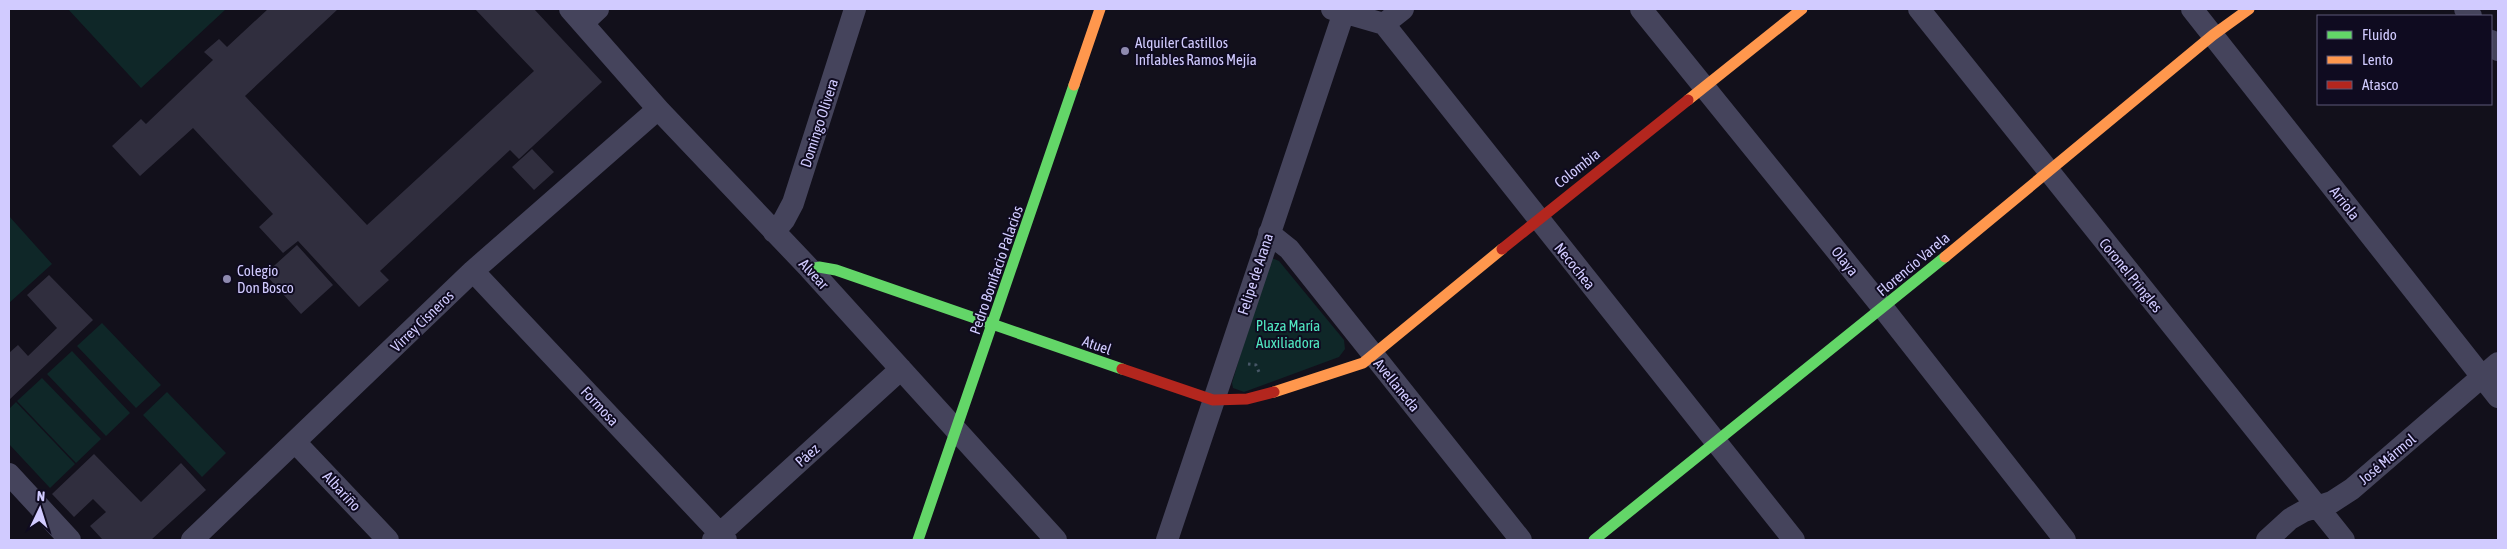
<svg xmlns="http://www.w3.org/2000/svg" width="2507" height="549" font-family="'Asap Condensed',sans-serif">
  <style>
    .green { fill: #0f2728 }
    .building { fill: #302e3e }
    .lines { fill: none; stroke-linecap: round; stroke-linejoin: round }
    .path { stroke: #475767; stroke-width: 3; stroke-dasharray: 2.5 4; stroke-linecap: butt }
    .street { stroke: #45445c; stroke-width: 22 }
    .fast { stroke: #63d668; stroke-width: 11 }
    .slow { stroke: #ff974d; stroke-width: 11 }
    .jam { stroke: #b3261e; stroke-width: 11 }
    .poi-dot { fill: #8e8aaf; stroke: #0f0b20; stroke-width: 2 }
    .labels { text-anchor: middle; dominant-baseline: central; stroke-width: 4; stroke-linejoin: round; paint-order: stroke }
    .poi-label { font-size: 15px; fill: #d1cbff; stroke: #0f0b20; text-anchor: start }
    .street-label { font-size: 15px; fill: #d1cbff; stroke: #0f0b20 }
    .park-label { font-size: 15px; fill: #50e6c0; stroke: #0f0b20 }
  </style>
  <rect width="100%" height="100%" fill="#12101b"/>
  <!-- green -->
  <path class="green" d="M68,9H226L141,88Z
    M9,216L52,264L9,303Z
    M1272,258L1279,261L1344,340L1345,349L1339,357L1244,392L1233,388L1232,383L1267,265Z
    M102,323L161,385L136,408L77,346Z
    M72,351L130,413L106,436L47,374Z
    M42,378L101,439L76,463L17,401Z
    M167,392L226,453L202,477L143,415Z
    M16,402L75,464L50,488L9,444V409Z"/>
  <!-- building -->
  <path class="building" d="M268,9H338L245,96L367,225L534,71L475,9H534L602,82L519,159L510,150L380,271L389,280L359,307L298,241L283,253L259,227L273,214L193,128L140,176L112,146L141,119L146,124L213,60L204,52L219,39L227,47Z
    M532,149L554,172L534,190L512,167Z
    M297,245L333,285L301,314L265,274Z
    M49,275L93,320L9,400V353L18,345L28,356L57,328L27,295Z
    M94,454L141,502L181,463L206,490L151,540H100L102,539L90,526L106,512L93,499L74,517L52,494Z"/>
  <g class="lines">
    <!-- path -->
    <path class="path" d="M1248,364L1256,365L1259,372"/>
    <!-- street -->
    <path class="street" d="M570,9L658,109L810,269L1056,540
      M1332,9L1384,24L1794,540
      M1641,9L1883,308L2065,540
      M1919,9L2344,540
      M2192,9L2498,397
      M2465,9L2471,16
      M583,23L598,9
      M1384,24L1403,9
      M2491,41L2498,50
      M774,232L784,220L793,203L855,9
      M1269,233L1289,249L1521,540
      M473,271L726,540
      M296,443L388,540
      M9,474L70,540
      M192,540L473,271L658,109
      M713,540L901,369
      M1167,540L1345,9
      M2267,540L2290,519L2304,511L2332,502L2352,489L2498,363"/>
    <!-- fast -->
    <path class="fast" d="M810,269L819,267L836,270L1122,369
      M918,540L1074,85
      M1594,540L1945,257"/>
    <!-- slow -->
    <path class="slow" d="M1074,85L1100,9
      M1688,100L1802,9
      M1945,257L2213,35L2249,9
      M1274,392L1363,363L1502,249"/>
    <!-- jam -->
    <path class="jam" d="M1502,249L1688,100
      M1122,369L1213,400L1247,399L1274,392"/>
  </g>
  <!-- markers -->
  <g class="poi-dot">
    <circle cx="1125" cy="51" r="5"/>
    <circle cx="227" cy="279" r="5"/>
  </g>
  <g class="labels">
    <!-- poi labels -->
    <g class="poi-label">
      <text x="1135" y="42">Alquiler Castillos<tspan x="1135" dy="17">Inflables Ramos Mejía</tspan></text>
      <text x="237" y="270">Colegio<tspan x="237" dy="17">Don Bosco</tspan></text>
    </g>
    <!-- street labels -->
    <g class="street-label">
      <text transform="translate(819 123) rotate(-72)">Domingo Olivera</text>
      <text transform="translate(1577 168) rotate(-38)">Colombia</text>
      <text transform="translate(2345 203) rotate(52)">Arriola</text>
      <text transform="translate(1845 261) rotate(51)">Olaya</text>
      <text transform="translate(1913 264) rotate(-40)">Florencio Varela</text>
      <text transform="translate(1575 266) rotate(51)">Necochea</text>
      <text transform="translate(996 270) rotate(-71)">Pedro Bonifacio Palacios</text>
      <text transform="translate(814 274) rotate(47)">Alvear</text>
      <text transform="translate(1255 274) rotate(-72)">Felipe de Arana</text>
      <text transform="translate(2131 275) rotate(51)">Coronel Pringles</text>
      <text transform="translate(422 321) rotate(-44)">Virrey Cisneros</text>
      <text transform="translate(1097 345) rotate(19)">Atuel</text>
      <text transform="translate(1397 385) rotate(51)">Avellaneda</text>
      <text transform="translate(600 406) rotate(47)">Formosa</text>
      <text transform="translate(807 455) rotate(-42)">Páez</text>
      <text transform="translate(2387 459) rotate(-40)">José Mármol</text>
      <text transform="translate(342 491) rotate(47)">Albariño</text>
    </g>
    <!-- park labels -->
    <g class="park-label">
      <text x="1288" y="325">Plaza María<tspan x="1288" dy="17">Auxiliadora</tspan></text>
    </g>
  </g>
  <!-- border -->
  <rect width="2507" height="549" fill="none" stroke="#d1cbff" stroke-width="20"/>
  <!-- legend -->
  <rect x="2317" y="15" width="175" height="90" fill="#0f0b20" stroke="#5d5879"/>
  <rect x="2327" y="31" width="25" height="8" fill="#63d668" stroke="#5d5879"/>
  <text x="2362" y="40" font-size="15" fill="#d1cbff">Fluido</text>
  <rect x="2327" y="56" width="25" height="8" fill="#ff974d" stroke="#5d5879"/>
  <text x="2362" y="65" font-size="15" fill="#d1cbff">Lento</text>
  <rect x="2327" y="81" width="25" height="8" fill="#b3261e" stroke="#5d5879"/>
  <text x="2362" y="90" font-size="15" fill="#d1cbff">Atasco</text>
  <!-- north arrow -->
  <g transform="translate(40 509) rotate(4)" stroke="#0f0b20" stroke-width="4" paint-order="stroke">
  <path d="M0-4L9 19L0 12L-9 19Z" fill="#d1cbff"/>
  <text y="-8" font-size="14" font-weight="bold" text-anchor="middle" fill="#d1cbff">N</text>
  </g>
</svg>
